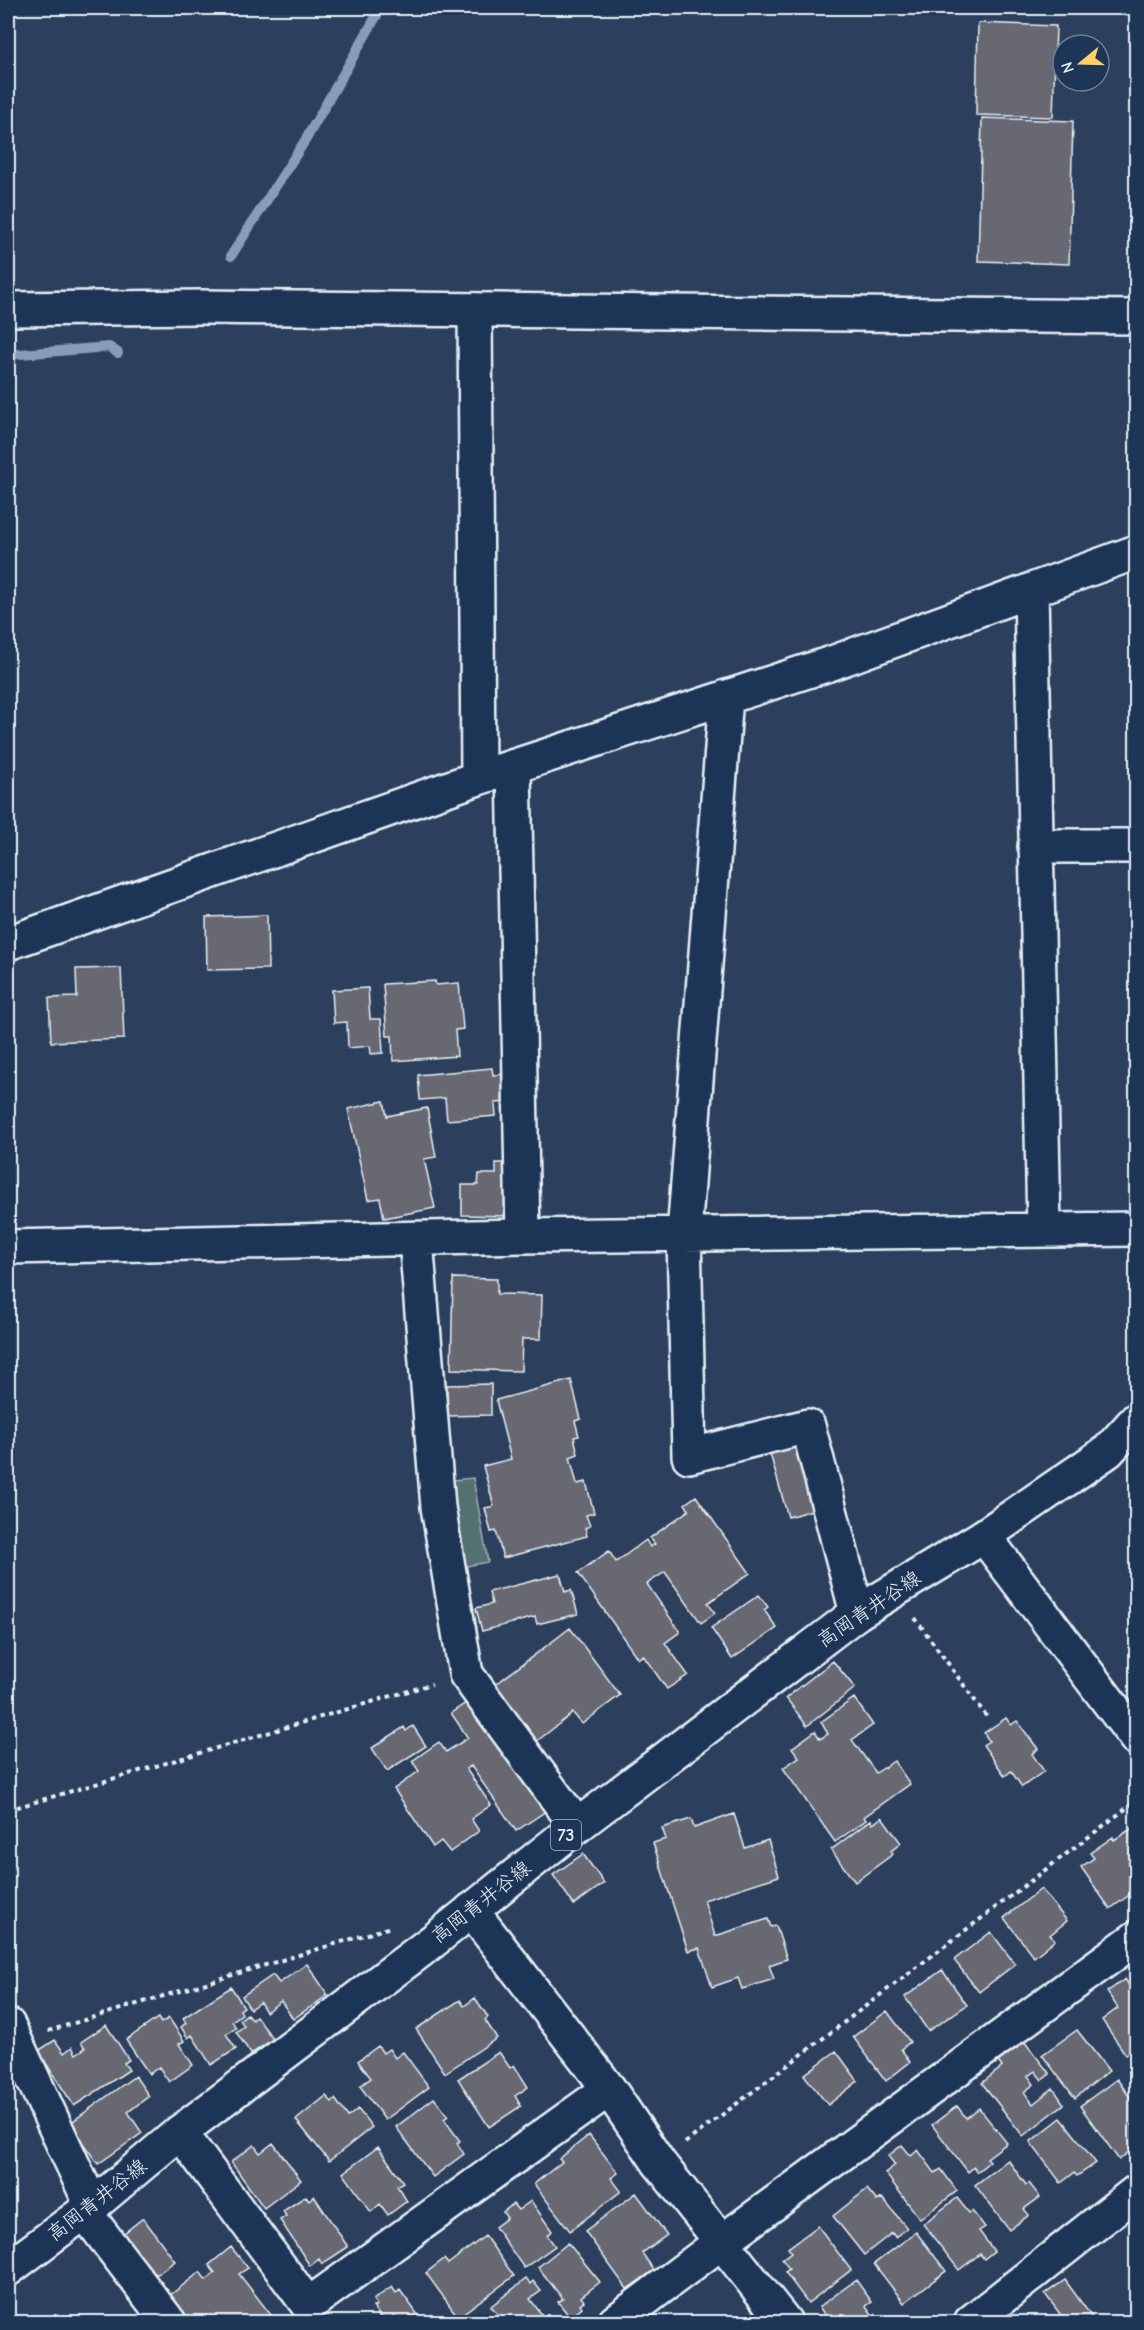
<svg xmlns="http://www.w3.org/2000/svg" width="1144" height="2330" font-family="'Comic Neue','Klee One',sans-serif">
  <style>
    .green { fill: #537170; stroke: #9eb1b4; stroke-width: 1.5 }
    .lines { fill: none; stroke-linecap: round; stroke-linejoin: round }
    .stream { stroke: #869fb7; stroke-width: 10 }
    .building { fill: #686872; stroke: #e8f1f8; stroke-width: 1.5 }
    .minor-casing { stroke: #e8f1f8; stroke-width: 38 }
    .tertiary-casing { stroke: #e8f1f8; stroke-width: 38 }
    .primary-casing { stroke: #e8f1f8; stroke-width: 38 }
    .path { stroke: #e8f1f8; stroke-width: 4; stroke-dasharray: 4.5 4.5; stroke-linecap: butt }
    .minor { stroke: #1d3557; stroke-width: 33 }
    .tertiary { stroke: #1d3557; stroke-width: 33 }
    .primary { stroke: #1d3557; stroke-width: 33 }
    .labels { text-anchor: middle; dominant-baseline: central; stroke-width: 4.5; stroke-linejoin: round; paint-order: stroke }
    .shield { fill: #1d3557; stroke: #abb9c8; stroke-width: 1.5 }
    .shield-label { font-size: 18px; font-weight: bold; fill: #e8f1f8 }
    .street-label { font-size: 20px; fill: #e8f1f8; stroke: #1d3557 }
  </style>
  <rect width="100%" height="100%" fill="#2c3f5c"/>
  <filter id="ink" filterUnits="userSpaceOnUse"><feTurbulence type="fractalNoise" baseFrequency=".0167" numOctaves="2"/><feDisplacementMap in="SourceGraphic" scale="12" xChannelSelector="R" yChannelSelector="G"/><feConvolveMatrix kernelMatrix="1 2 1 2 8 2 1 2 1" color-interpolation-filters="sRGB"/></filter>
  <g filter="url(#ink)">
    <!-- green -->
    <path class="green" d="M473,1478L488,1562L455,1568L442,1481Z"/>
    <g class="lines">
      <!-- stream -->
      <path class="stream" d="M231,256L306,139L381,8
        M8,355L109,347L118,353"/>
    </g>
    <!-- building -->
    <path class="building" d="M978,23L1056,26L1053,117L976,115Z
      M982,118L1073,121L1069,264L978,261Z
      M267,915L268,969L207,970L206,917Z
      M121,968L124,1039L51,1042L49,998L77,997L76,969Z
      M435,981L436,985L459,983L463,1029L455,1030L457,1056L393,1061L392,1036H387L383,984Z
      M368,988L370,1019H381L383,1053L371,1054L370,1046L348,1048L347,1022L334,1023L332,990Z
      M492,1068L493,1075L506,1074L508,1102L495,1103L496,1116L447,1120L445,1098L420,1100L418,1075Z
      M384,1101L387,1116L427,1108L436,1157L424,1159L435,1208L384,1218L380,1198L368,1200L348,1109Z
      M496,1163H511V1216L462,1215V1185H478L479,1174H496Z
      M453,1278L497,1279V1294L542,1295L541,1339H522L521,1371L451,1369Z
      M571,1380L581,1419L575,1421L579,1436L574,1437L578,1454L570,1457L577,1484L586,1482L594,1513L586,1515L590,1526L585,1528L587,1536L503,1558L496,1531L491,1532L485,1508L494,1506L483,1466L511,1459L496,1400Z
      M491,1384V1415L447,1416V1385Z
      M798,1442L816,1509L788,1517L769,1450Z
      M696,1496L750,1573L708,1603L715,1613L701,1623L665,1572L647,1584L680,1632L665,1643L688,1675L667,1689L643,1655L638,1659L578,1573L609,1551L616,1562L646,1540L650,1547L655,1544L650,1538L689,1510L685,1504Z
      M560,1574L565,1592L571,1590L578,1614L537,1624L535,1617L482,1631L476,1608L492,1604L489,1592Z
      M759,1595L768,1607L764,1610L777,1628L732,1659L711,1628Z
      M570,1628L620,1695L582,1724L573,1713L537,1741L495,1685Z
      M833,1661L855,1688L807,1726L786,1698Z
      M854,1698L873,1725L852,1740L876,1773L894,1761L910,1784L864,1817L866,1820L835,1842L783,1768L799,1757L792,1748L815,1731L820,1739L828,1734L821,1722Z
      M472,1699L549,1809L516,1831L471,1766L466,1769L491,1805L471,1819L479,1831L450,1852L441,1841L433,1847L394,1789L419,1771L412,1761L439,1742L446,1752L468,1738L451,1713Z
      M1006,1718L1011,1725L1017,1721L1038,1749L1032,1754L1044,1771L1022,1787L1011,1771L1005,1776L983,1745L989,1741L984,1733Z
      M413,1726L426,1746L387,1771L372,1748L404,1727L406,1731Z
      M734,1814L745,1848L768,1840L779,1876L704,1900L715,1936L768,1919L771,1927L776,1926L787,1959L769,1965L774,1979L742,1989L738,1978L712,1987L699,1948L688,1951L653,1843L666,1839L662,1828L691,1819L694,1828Z
      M882,1817L901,1843L891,1851L893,1854L855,1882L831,1850L871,1820L873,1824Z
      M1134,1827L1136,1832V1893L1135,1891L1110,1909L1081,1867L1094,1858L1090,1853L1113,1837L1114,1840Z
      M583,1854L604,1883L574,1905L553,1875Z
      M1041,1889L1067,1921L1050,1935L1055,1940L1034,1957L1004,1918Z
      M991,1932L1015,1964L979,1992L954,1960Z
      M307,1964L328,1995L293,2019L281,2001L266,2012L260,2002L250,2009L242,1996L273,1975L279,1983Z
      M942,1970L967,2005L928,2031L905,1997Z
      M1125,1979L1136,1996V2048L1126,2055L1102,2020L1118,2008L1107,1992Z
      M231,1987L244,2007L240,2010L242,2014L232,2021L236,2028L226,2034L236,2049L211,2065L192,2035L188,2038L181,2027L186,2023L183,2018Z
      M475,1998L488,2017L485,2020L497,2038L445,2073L416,2029L460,2000L464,2006Z
      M887,2011L910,2042L901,2049L910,2062L886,2081L853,2037Z
      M247,2014L252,2020L256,2016L273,2039L251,2054L236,2032L244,2026L240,2020Z
      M158,2018L161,2023L169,2018L184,2041L179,2044L193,2065L169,2082L159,2067L149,2074L126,2040Z
      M106,2025L129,2060L124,2063L129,2070L74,2106L38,2051L55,2040L64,2053L72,2047L76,2054L85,2048L81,2042Z
      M1077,2030L1109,2071L1075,2098L1042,2055Z
      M1023,2040L1050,2074L1042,2080L1035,2071L1028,2076L1034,2084L1024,2092L1033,2104L1053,2088L1064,2104L1023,2136L982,2083L1002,2067L997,2060Z
      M378,2046L383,2053L389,2049L395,2058L403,2052L429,2087L385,2120L360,2086L371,2078L358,2061Z
      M836,2051L858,2081L828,2105L804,2075Z
      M499,2052L510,2068L514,2065L528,2087L515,2096L521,2106L489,2127L458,2079Z
      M135,2076L149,2096L128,2112L142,2133L98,2164L69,2124Z
      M1117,2079L1136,2106V2122L1132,2125L1136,2130V2146L1119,2160L1080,2106Z
      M326,2096L332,2102L335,2099L348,2117L358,2109L372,2127L329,2161L296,2120Z
      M434,2098L448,2116L444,2119L460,2141L457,2143L464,2154L433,2177L396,2127Z
      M957,2106L966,2118L979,2108L1007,2143L987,2158L990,2161L977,2172L974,2167L968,2172L932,2125Z
      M1061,2118L1096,2163L1077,2176L1074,2173L1061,2183L1030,2142Z
      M589,2135L618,2173L611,2178L621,2191L570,2231L534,2184L562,2162L559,2159Z
      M273,2143L301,2180L264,2208L231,2162L254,2145L260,2153Z
      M902,2145L911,2156L918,2150L935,2173L941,2169L957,2191L920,2219L885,2173L895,2165L888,2156Z
      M378,2147L403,2182L397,2186L407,2201L388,2215L380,2204L371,2212L343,2173Z
      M1008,2160L1026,2185L1029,2183L1040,2197L1024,2209L1029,2215L1009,2230L975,2185Z
      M867,2189L877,2201L882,2198L907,2228L895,2237L892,2233L864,2255L833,2216Z
      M636,2193L667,2235L642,2253L654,2270L627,2289L585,2231Z
      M306,2196L309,2200L314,2196L348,2247L322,2264L319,2259L310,2266L280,2220L286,2216L283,2211Z
      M957,2198L969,2213L972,2211L985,2227L979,2231L994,2251L984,2259L980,2254L959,2270L923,2224Z
      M531,2201L552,2231L547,2235L555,2246L524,2268L495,2227L507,2218L503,2212L513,2204L518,2210Z
      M143,2218L175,2261L149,2280L118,2238Z
      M818,2226L851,2270L808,2303L785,2272L789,2269L782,2259L791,2252L788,2248Z
      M916,2232L946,2271L904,2303L874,2264Z
      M485,2236L514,2276L458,2317L426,2273L444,2259L448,2264Z
      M568,2243L600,2282L581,2297L584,2301L580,2304L582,2307L570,2317L558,2302L563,2299L538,2267Z
      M231,2247L248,2268L239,2274L271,2315L262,2322H184L165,2299L200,2272L206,2280L215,2273L209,2265Z
      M526,2279L530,2284L533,2281L541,2291L530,2299L547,2322H504L491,2306Z
      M856,2280L872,2302L866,2306L878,2322H830L819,2307Z
      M1065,2280L1094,2320L1091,2322H1066L1045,2294Z
      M392,2287L396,2293L400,2290L423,2322H384L373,2307L377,2305L373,2300Z"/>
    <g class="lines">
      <!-- minor casing -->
      <g class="minor-casing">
        <path id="minor" d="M475,310L478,778
          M1031,590L1044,1230
          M726,697L684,1234L689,1456L808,1426L857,1613
          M514,766L523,1236
          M1035,846H1136
          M8,943L478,778L832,663L1136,552
          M416,1240L438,1507L466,1674L577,1826
          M8,1247L523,1236L1136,1229
          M984,1536L1136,1738
          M8,2025L92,2206
          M180,2132L308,2305L609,2089
          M84,2211L169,2322
          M615,2322L720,2243L1136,1938
          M971,2322L1136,2192"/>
      </g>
      <!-- tertiary casing -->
      <g class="tertiary-casing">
        <path id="tertiary" d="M8,309L202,307L1136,317
          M471,1910L609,2089L659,2163L785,2322"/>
      </g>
      <!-- primary casing -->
      <g class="primary-casing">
        <path id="primary" d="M8,2269L92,2206L180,2132L433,1941L577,1826L857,1613L984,1536L1108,1451L1136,1420"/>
      </g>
      <!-- path -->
      <path class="path" d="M915,1618L987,1717
        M8,1810L432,1684
        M48,2031L391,1927
        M685,2143L1136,1801"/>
      <!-- minor -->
      <use href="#minor" class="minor"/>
      <!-- tertiary -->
      <use href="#tertiary" class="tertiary"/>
      <!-- primary -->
      <use href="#primary" class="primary"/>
    </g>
  </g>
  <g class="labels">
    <!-- shield labels -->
    <rect class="shield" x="551" y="1820" width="30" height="30" rx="4.5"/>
    <g class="shield-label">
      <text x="566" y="1835">73</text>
    </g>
    <!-- street labels -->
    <g class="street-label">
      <text transform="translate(869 1609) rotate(-34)">高岡青井谷線</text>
      <text transform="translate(481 1902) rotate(-38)">高岡青井谷線</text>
      <text transform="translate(97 2200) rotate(-38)">高岡青井谷線</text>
    </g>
  </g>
  <!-- margin -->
  <rect width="1144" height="2330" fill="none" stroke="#1d3557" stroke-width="30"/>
  <rect x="15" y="15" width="1114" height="2300" fill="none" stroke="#e8f1f8" stroke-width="2" filter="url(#ink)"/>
  <!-- north arrow -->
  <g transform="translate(1081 63) rotate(251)"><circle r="28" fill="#1d3557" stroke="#6e8097" stroke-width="1.5"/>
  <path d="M0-4.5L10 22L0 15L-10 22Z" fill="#ffd166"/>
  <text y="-9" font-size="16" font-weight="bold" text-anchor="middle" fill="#e8f1f8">N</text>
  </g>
</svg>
